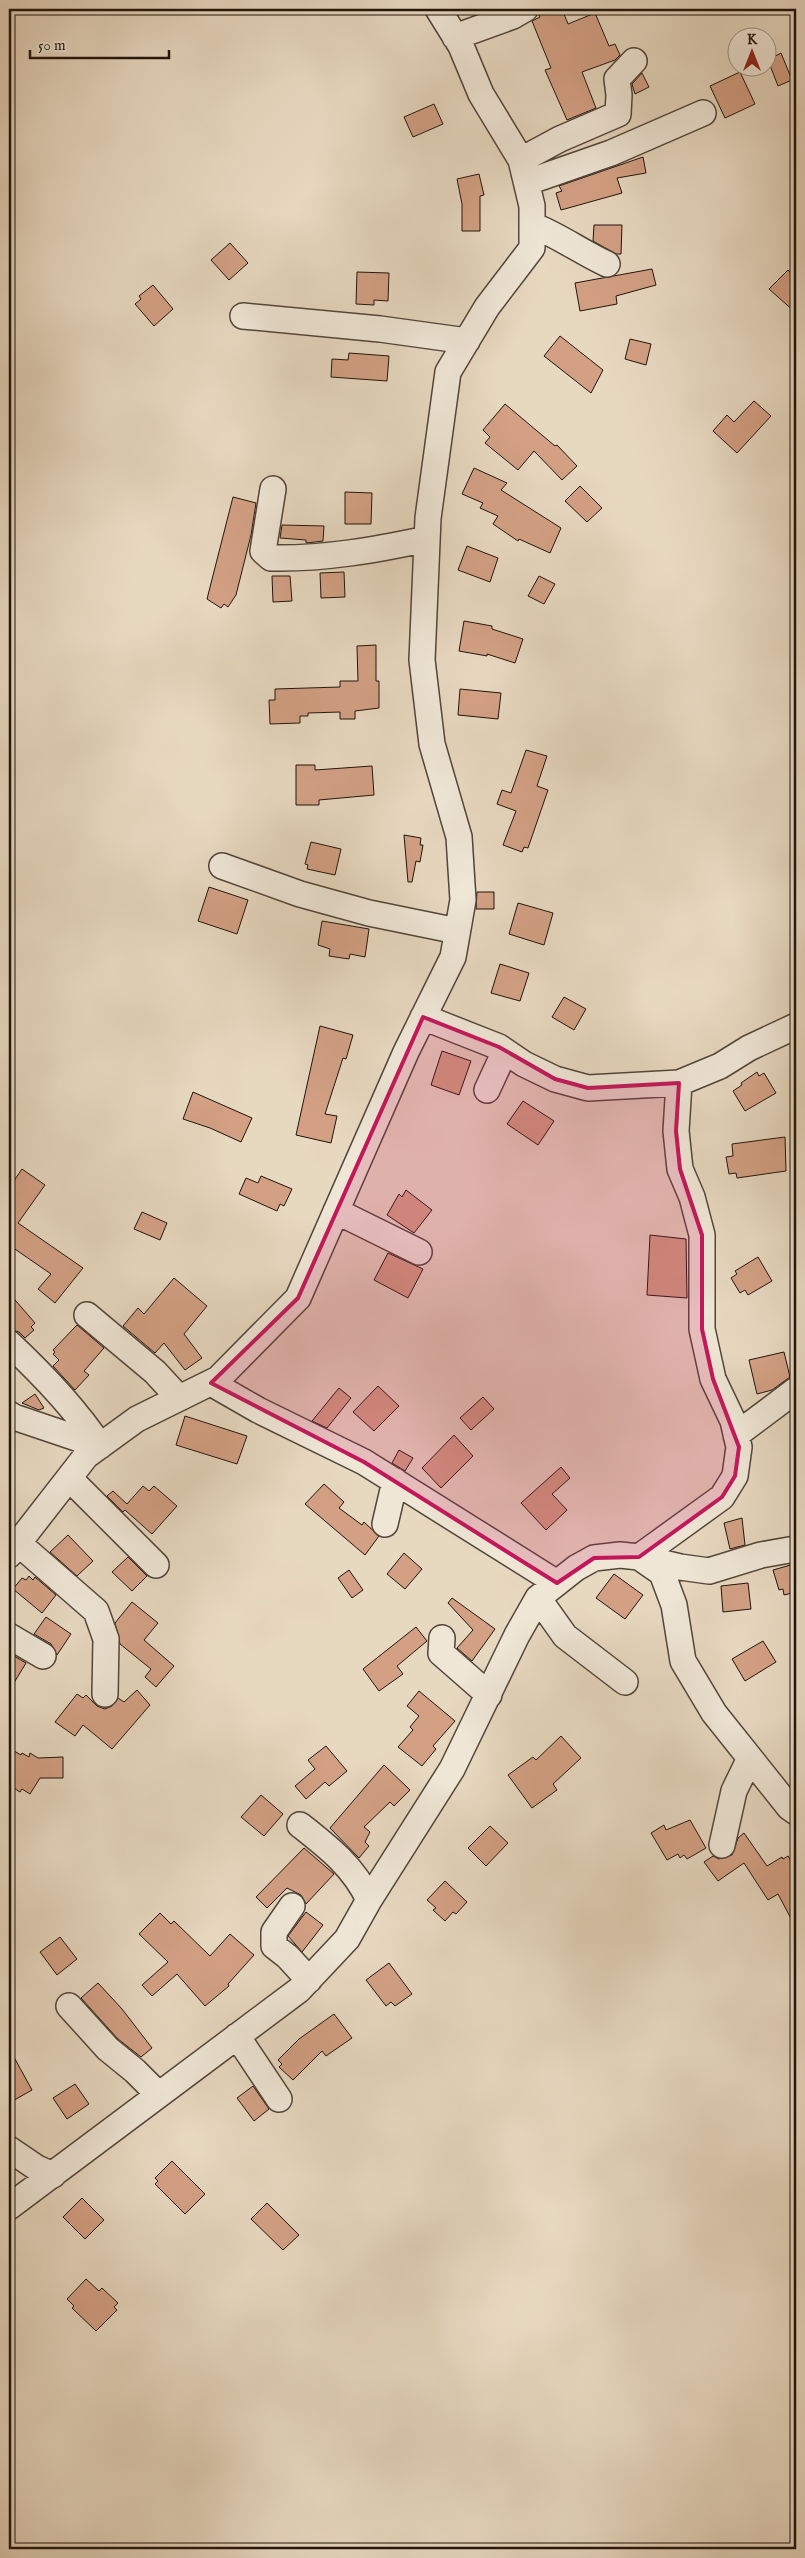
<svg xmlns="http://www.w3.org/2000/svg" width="805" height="2558" font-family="'IM FELL English',serif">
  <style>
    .building { fill: #d3a084; stroke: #20140d }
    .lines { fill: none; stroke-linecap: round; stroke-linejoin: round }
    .minor-casing { stroke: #52453a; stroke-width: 28 }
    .minor { stroke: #efe6d6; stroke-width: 25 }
    .marked { fill: #c2185b; fill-opacity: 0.2; stroke: #c2185b; stroke-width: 4; stroke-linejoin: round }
  </style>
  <rect width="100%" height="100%" fill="#e7d8c0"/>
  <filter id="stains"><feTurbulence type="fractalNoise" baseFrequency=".004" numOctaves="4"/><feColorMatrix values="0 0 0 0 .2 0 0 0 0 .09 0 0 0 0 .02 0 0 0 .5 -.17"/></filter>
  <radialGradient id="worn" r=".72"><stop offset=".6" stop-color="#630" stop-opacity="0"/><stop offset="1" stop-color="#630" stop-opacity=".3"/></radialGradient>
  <!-- building -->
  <path class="building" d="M553,9H562L568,24L595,13L609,46L615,44L620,55L615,60L582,72L596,108L567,120L545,70L551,68L532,21L540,17L539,15Z
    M781,53L792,80L778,86L768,60Z
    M740,72L755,104L725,118L710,86Z
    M642,73L649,87L635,94L632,84Z
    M434,104L443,124L413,137L404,117Z
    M643,157L646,173L617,178L622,193L561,210L556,193L562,191L559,186Z
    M479,174L484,195L480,196V231H462V204L457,179Z
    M594,225H622L621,254H616L593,241Z
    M230,243L248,263L229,280L211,260Z
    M652,269L656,285L616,296L617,304L580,311L575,283Z
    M788,270L796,279V313L769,289Z
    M357,272L389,273L388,301L374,300V305L356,304Z
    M153,285L173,309L154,326L135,304L141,299L139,296Z
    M560,336L603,370L591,393L544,356Z
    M630,339L651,344L646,365L625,359Z
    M349,353L389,356L387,381L331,377L332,359L348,360Z
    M754,401L771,416L737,453L713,431L727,415L734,422Z
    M505,404L555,446L557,445L577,466L562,480L534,451L518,470L485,443L490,437L483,430Z
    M474,468L507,483L501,490L561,528L550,553L519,539L518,541L493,524L498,516L480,508L483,503L462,494Z
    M580,486L602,508L587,522L565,501Z
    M345,492L372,493L371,524H345Z
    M233,497L256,503L251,535L236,595L228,607L224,604L221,608L207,599Z
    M282,525L324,526L323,541L306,543V540L280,538Z
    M467,546L498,558L490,582L458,570Z
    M344,572L345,597L321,598L320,573Z
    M272,576H290L292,601L273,602Z
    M539,576L555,584L544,604L528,596Z
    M464,621L492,626V629L523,639L515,663L487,654V656L459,651Z
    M376,645V681H379V708L355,711V719H340V712L308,713V716H300V723L270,724L269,700H275V689L340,687V681H358L357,646Z
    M460,689L501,693L498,719L458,715Z
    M526,750L547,756L537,786L548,790L528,848L524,847L522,852L503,845L516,811L497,804L502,790L511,793Z
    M296,765H315V770L372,766L374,795L319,800V805H296Z
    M404,835L421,838L420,845H423L420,862L416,861L412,882H408Z
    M311,842L341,849L335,875L307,869L308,865L305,864Z
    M209,887L248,900L237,934L198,921Z
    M477,892H494V909H476Z
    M518,903L553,913L544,945L509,934Z
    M322,921L369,929L365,957L350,954L349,959L329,956L330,949L318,945Z
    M500,964L529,973L520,1001L491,993Z
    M564,997L586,1009L574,1030L552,1017Z
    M320,1026L353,1035L346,1059L343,1058L325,1114L337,1116L331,1143L296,1135Z
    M442,1051L471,1061L459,1095L431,1085Z
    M757,1072L759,1076L764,1073L776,1093L745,1111L733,1091L742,1085L741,1083Z
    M193,1092L252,1118L241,1142L210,1128L183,1119Z
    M523,1101L554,1121L538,1145L507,1124Z
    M785,1137L786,1171L737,1178L736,1173L729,1174L726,1157L733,1156L732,1144Z
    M22,1169L45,1185L18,1223L83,1268L55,1303L38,1289L51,1274L9,1245V1188Z
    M261,1176L292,1189L284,1206L280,1204L277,1211L239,1194L246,1178L258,1183Z
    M406,1190L432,1210L414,1233L387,1215L399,1194L402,1197Z
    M142,1212L167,1223L160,1240L134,1229Z
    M650,1235L686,1239L687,1298L647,1295Z
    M388,1253L423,1269L408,1298L374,1280Z
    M758,1257L772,1281L748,1295L745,1290L740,1293L731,1278L737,1274L735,1271Z
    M174,1278L207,1306L184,1334L202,1358L185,1370L164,1343L155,1353L123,1326L138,1308L144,1314Z
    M9,1293L35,1323L31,1327L34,1330L25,1338L19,1332L9,1329Z
    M77,1325L104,1348L84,1371L89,1375L75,1390L53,1366L59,1360L53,1354L55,1352L53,1350Z
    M784,1352L790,1377L772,1390L757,1394L749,1360Z
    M378,1386L399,1406L374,1431L353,1412Z
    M339,1388L351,1398L327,1428L312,1421Z
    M35,1394L44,1408L39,1410L22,1403Z
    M483,1397L494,1409L471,1430L460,1418Z
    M185,1416L247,1436L237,1464L176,1445Z
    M454,1435L473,1456L441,1488L422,1468Z
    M399,1450L413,1458L405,1471L392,1463Z
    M561,1467L570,1478L552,1494L567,1510L546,1530L521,1503Z
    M324,1484L344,1502L339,1508L362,1525L364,1522L379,1536L365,1555L305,1504Z
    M143,1486L149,1491L154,1486L177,1506L152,1534L125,1510L123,1512L107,1496L113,1491L127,1504Z
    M742,1518L745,1545L730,1549L724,1523Z
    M68,1535L93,1561L77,1576L50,1552Z
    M404,1553L422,1569L405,1589L387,1574Z
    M128,1557L147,1576L132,1591L112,1572Z
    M794,1564L796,1592L784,1595L783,1589L779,1590L773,1570Z
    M349,1570L363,1590L352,1598L338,1578Z
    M614,1574L643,1595L625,1619L596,1598Z
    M29,1576L33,1580L35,1577L56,1595L42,1613L13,1589L22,1578L26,1580Z
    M748,1583L751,1609L723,1612L721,1586Z
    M452,1598L495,1629L472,1661L457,1648L473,1630L448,1603Z
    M132,1602L158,1623L144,1640L174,1666L156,1687L145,1677L151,1669L120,1644L115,1623Z
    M46,1617L71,1634L57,1655L51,1644L34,1634Z
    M416,1627L427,1641L397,1666L403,1674L379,1691L363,1669Z
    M763,1641L776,1662L745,1681L732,1659Z
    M9,1653L26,1663L9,1691Z
    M137,1690L150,1705L112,1749L83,1725L75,1736L55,1722L77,1694L83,1698L86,1695L97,1706L105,1709L112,1706L118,1698L124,1702Z
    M419,1691L455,1721L433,1746L436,1749L422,1766L398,1747L413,1730L410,1727L419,1716L407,1706Z
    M561,1736L581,1758L553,1784L557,1790L532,1808L508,1775L533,1757L536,1760Z
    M326,1746L347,1771L329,1786L325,1782L306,1799L295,1786L315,1769L308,1760Z
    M9,1748L21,1755L22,1753L29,1757L30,1753L38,1758L63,1757V1778H40L30,1794L22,1789L20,1792L9,1785Z
    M384,1765L410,1790L394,1806L390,1802L364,1827L370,1832L365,1842L369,1846L359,1858L330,1828Z
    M261,1795L283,1814L264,1836L241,1817Z
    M690,1820L706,1848L687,1859L684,1855L680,1858L678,1854L667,1860L651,1833L664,1825L666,1830Z
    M490,1826L508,1843L486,1866L468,1848Z
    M744,1833L767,1866L782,1857L783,1859L788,1856L796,1869V1928L778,1894L768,1900L744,1863L718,1881L704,1862L713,1856L719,1859L732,1855L738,1838Z
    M304,1848L334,1874L306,1904L301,1895L287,1888L267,1908L256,1897Z
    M445,1881L467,1902L456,1914L453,1912L445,1921L433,1910L436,1908L427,1900Z
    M306,1912L323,1925L302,1952L288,1936Z
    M160,1913L171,1924L174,1921L210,1956L230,1934L254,1955L228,1984L229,1986L205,2006L177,1974L152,1996L142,1985L168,1962L139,1934Z
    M60,1937L77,1959L57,1975L40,1952Z
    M389,1963L412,1994L395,2006L391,2002L386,2006L366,1980Z
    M98,1983L122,2009L152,2048L141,2057L118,2039L81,1998Z
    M334,2014L352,2038L326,2056L322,2051L293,2080L279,2067L282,2064L278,2060L299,2039Z
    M9,2048L32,2090L9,2103Z
    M75,2084L89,2104L67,2119L53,2098Z
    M253,2086L269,2109L254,2121L237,2098Z
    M172,2161L205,2194L185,2214L155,2184L158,2181L155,2178Z
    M82,2198L104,2220L85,2239L63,2217Z
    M267,2203L299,2235L283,2250L251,2219Z
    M86,2279L99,2291L102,2288L118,2303L114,2307L117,2310L96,2331L72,2308L74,2306L67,2299Z"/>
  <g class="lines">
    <!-- minor casing -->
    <g class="minor-casing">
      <path id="minor" d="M455,37L513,16L525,9
        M521,160L560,139L618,114L619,95L617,79L634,61
        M528,182L611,153L703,113
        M532,225C558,235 581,252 607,264
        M243,316L380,329L467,341
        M273,489L263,551L271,558C324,559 375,550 427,539
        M222,866L300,894L369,913L457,931
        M423,1017L499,1047L524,1064L555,1079L588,1088L679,1083L720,1066L749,1048L796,1026
        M487,1090L505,1051
        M336,1211L419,1252
        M87,1315L155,1372L179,1398
        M9,1343C42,1374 75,1408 100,1446
        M211,1383L258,1410L364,1462L557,1583
        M9,1414L14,1417L100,1446
        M736,1435L796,1390
        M69,1478L156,1565
        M385,1524L395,1481
        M18,1543L96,1611L106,1639L105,1694
        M9,1555L86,1456L137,1419L218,1379L298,1298L406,1052L453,957L463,900L459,837L432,744L422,660L428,518L448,372L487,307L532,248V206L521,160L481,94L461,46L438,9
        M639,1557L722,1497L735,1476L739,1447L733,1421L713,1379L702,1329V1235L692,1197L680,1169L676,1131L679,1083
        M646,1559L680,1567L709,1571L761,1555L795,1549
        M538,1598L565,1636L625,1682
        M9,1636L43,1656
        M442,1638L441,1653L489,1695
        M300,1825C328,1847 354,1867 369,1900
        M722,1845L734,1791L750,1758
        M292,1906L274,1932V1946L288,1957L309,1980
        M69,2006L108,2049L135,2071L158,2094
        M237,2036L279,2099
        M9,2149L37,2168L53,2175
        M9,2207L299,1990L347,1939L369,1900L452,1769L517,1635L538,1598L576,1568L594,1558L620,1555L639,1557L662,1573L674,1605L683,1661L714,1713L789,1807L796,1812"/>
    </g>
    <!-- minor -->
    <use href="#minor" class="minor"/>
  </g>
  <!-- marked area -->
  <path class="marked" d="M423,1017L499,1047L555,1079L588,1088L679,1083L676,1131L680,1169L702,1235V1329L713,1379L739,1447L735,1476L722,1497L639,1557L594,1558L557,1583L364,1462L211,1383L298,1298Z"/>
  <!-- margin -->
  <rect width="805" height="2558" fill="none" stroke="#e7d8c0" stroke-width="30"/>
  <rect x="10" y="10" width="785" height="2538" fill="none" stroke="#20140d" stroke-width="2.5"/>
  <rect x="15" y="15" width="775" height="2528" fill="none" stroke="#20140d"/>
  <!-- north arrow -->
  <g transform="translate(752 52)"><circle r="24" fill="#efe6d6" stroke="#9c9286"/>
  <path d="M0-4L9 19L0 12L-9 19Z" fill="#8f2418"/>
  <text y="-8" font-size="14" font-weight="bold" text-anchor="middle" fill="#20140d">K</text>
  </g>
  <!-- scale -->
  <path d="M30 50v8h139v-8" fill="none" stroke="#20140d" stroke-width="2.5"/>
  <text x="38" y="50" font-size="15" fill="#20140d" stroke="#efe6d6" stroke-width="4" paint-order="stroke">50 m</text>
  <rect width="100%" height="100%" filter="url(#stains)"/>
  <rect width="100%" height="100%" fill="url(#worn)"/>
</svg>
